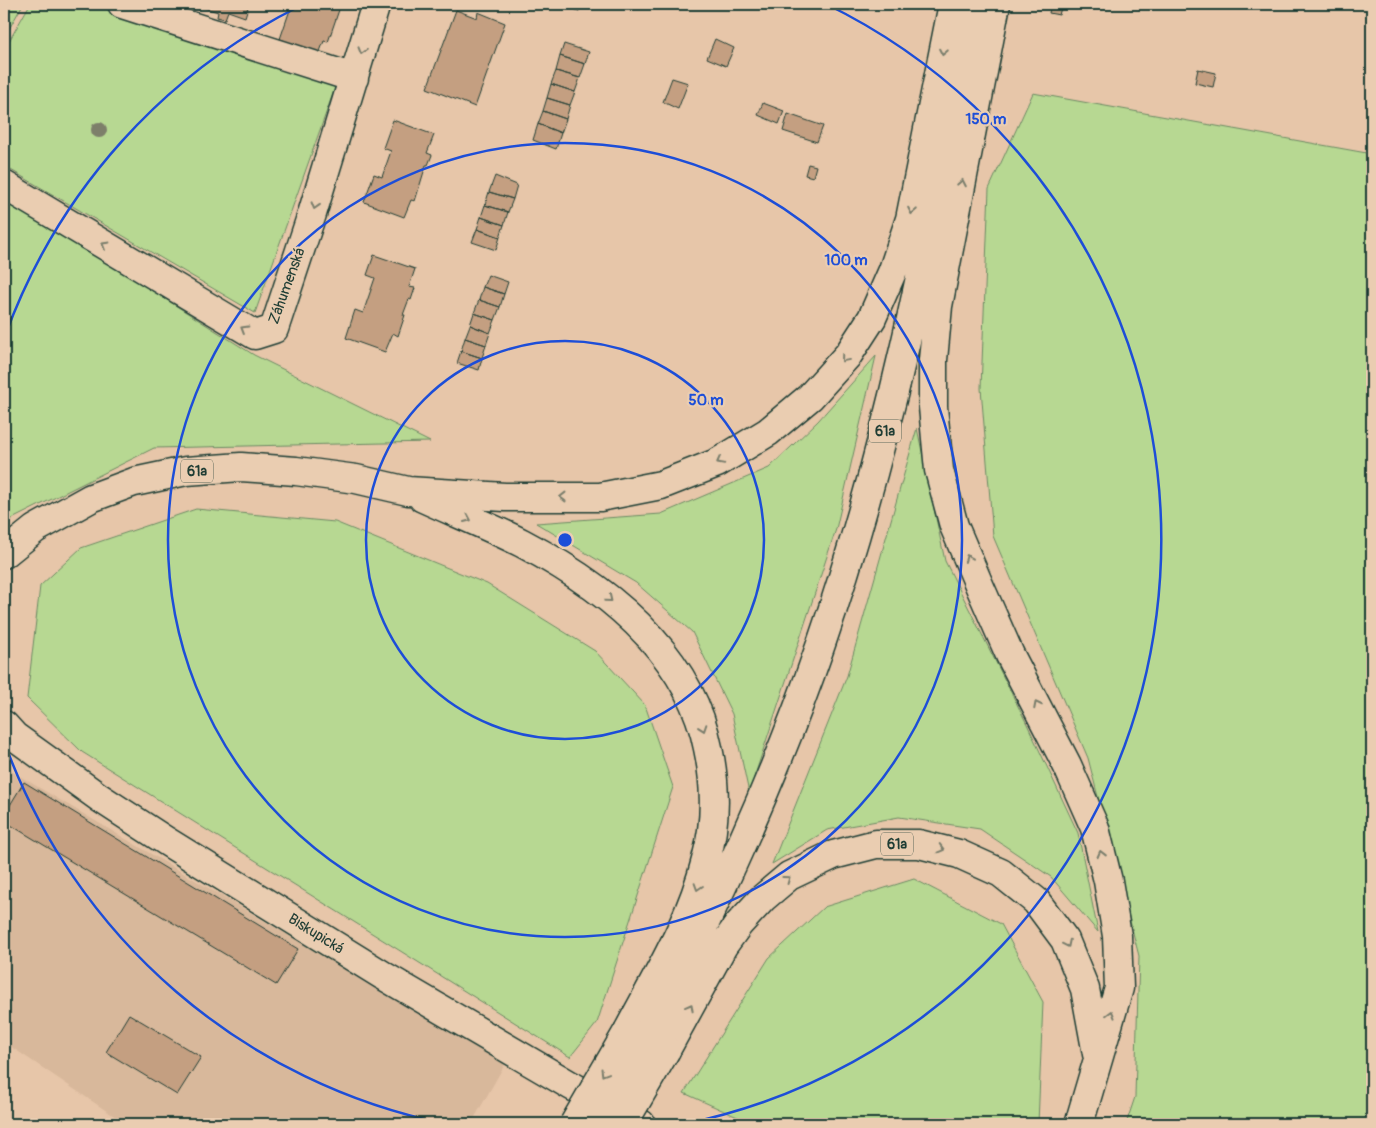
<svg xmlns="http://www.w3.org/2000/svg" width="1376" height="1128" font-family="Pangolin,sans-serif">
  <style>
    .built { fill: #d8b89b }
    .green { fill: #b7d892; stroke: #6b8a63 }
    .building { fill: #c49f81; stroke: #1f3d34 }
    .lines { fill: none; stroke-linecap: round; stroke-linejoin: round }
    .minor-casing { stroke: #1f3d34; stroke-width: 31 }
    .major-casing { stroke: #1f3d34; stroke-width: 31 }
    .minor { stroke: #eacdb1; stroke-width: 28 }
    .major { stroke: #eacdb1; stroke-width: 28 }
    .major-bridge-casing { stroke: #1f3d34; stroke-width: 31; stroke-linecap: butt }
    .major-bridge { stroke: #eacdb1; stroke-width: 28 }
    .tree { fill: #7d7f6b }
    .oneway { stroke: #7a7e6c }
    .ring { fill: none; stroke: #1d4ed8; stroke-width: 2.5 }
    .labels { text-anchor: middle; dominant-baseline: central; stroke-width: 4.5; stroke-linejoin: round; paint-order: stroke }
    .shield { fill: #eacdb1; stroke: #5c685a; stroke-width: 1 }
    .shield-label { font-size: 14px; font-weight: bold; fill: #1f3d34 }
    .street-label { font-size: 15px; fill: #1f3d34; stroke: #eacdb1 }
    .centre { fill: #1d4ed8; stroke: #eacdb1; stroke-width: 2.5 }
    .ring-label { font-size: 15px; text-anchor: middle; font-weight: bold; fill: #1d4ed8; stroke: #eacdb1; stroke-width: 4.5; stroke-linejoin: round; paint-order: stroke }
  </style>
  <rect width="100%" height="100%" fill="#e7c6a9"/>
  <filter id="ink" filterUnits="userSpaceOnUse"><feTurbulence type="fractalNoise" baseFrequency=".02" numOctaves="2"/><feDisplacementMap in="SourceGraphic" scale="10" xChannelSelector="R" yChannelSelector="G"/><feConvolveMatrix kernelMatrix="1 2 1 2 8 2 1 2 1" color-interpolation-filters="sRGB"/></filter>
  <g filter="url(#ink)">
    <!-- built -->
    <path class="built" d="M4,768H6L505,1064L471,1124H126L4,1042Z"/>
    <!-- green -->
    <path class="green" d="M4,4H23L4,38Z
      M30,4H92L337,82L255,313L4,166V50Z
      M1033,93L1372,154V1124H1126L1135,1097L1139,956L1088,758L993,536L981,388L989,189Z
      M4,197L254,355L430,442L154,448L4,523Z
      M876,356L836,529L749,793L732,714L692,632L636,583L536,523L661,514L769,468L818,421Z
      M917,428L945,561L1027,724L1078,833L1098,932L1051,877L980,829L899,817L827,830L772,864L847,676Z
      M196,509L335,522L487,584L595,651L645,705L673,787L597,1023L570,1057L82,752L27,698L40,586L81,548Z
      M914,879L1001,924L1043,1002L1038,1124H753L684,1093L769,958L824,907Z"/>
    <!-- building -->
    <path class="building" d="M205,4H249L245,17L228,11L225,19L217,17L218,12L205,8Z
      M292,4H341L328,42L324,41L319,54L280,39Z
      M560,4H581L579,11Z
      M1051,4H1062L1059,15L1049,13Z
      M456,10L477,18L478,12L505,23L475,107L427,88Z
      M715,39L734,48L726,66L707,58Z
      M564,44L589,52L585,64L560,56Z
      M560,56L585,64L580,78L556,71Z
      M1198,69L1216,73L1213,87L1195,83Z
      M556,71L580,78L575,92L551,84Z
      M672,78L688,83L678,109L663,102Z
      M551,84L575,92L570,105L547,98Z
      M547,98L570,105L566,119L543,111Z
      M763,103L784,111L779,124L758,115Z
      M543,111L566,119L561,133L538,124Z
      M788,114L823,126L817,142L783,131Z
      M393,120L434,135L427,153L432,155L428,165H426L415,201L411,200L404,217L364,202L374,174L382,177L391,151L383,148Z
      M538,124L561,133L556,149L533,140Z
      M808,164L816,166L813,177L805,175Z
      M495,176L517,185L513,199L489,192Z
      M489,192L513,199L508,212L485,205Z
      M485,205L508,212L504,225L481,217Z
      M481,217L504,225L500,237L477,229Z
      M477,229L500,237L496,250L472,242Z
      M374,255L415,269L409,287L415,288L411,300L409,299L403,315H405L398,336L393,333L385,352L346,338L355,310L363,313L375,278L367,275Z
      M488,275L508,282L504,294L483,287Z
      M483,287L504,294L500,307L479,300Z
      M479,300L500,307L495,320L474,313Z
      M474,313L495,320L490,333L470,325Z
      M470,325L490,333L486,345L465,338Z
      M465,338L486,345L482,358L461,351Z
      M461,351L482,358L479,370L457,363Z
      M24,782L298,949L276,985L4,821V815Z
      M129,1014L201,1057L177,1095L106,1052Z"/>
    <g class="lines">
      <!-- minor casing -->
      <g class="minor-casing">
        <path id="minor" d="M122,4L354,78
          M4,185L255,335L274,329L312,214L376,4
          M4,725L14,736L100,798L166,841L384,976L570,1085L641,1124"/>
      </g>
      <!-- major casing -->
      <g class="major-casing">
        <path id="major" d="M996,4L938,306L933,360V407L939,470L954,526L980,587L1010,655L1067,765L1095,828L1108,881L1117,936L1119,988L1079,1124
          M423,498C456,513 490,527 522,543C606,587 689,651 708,748C716,785 716,824 706,860C691,921 657,976 628,1031
          M4,554L35,529L91,498L134,482L186,471L241,467L296,471L356,479L408,491L505,497H600L661,485L717,463L768,432L810,397L848,355L872,318L893,270L910,219L953,4
          M647,1040C713,911 774,781 821,644C893,436 933,219 975,4
          M666,1050L723,946L739,924L763,898L789,876L833,855L876,844H919L959,854L1001,873L1036,901L1065,940L1085,989L1097,1054"/>
      </g>
      <!-- minor -->
      <use href="#minor" class="minor"/>
      <!-- major -->
      <use href="#major" class="major"/>
      <!-- major-bridge casing -->
      <g class="major-bridge-casing">
        <path id="major-bridge" d="M574,1124L628,1031
          M599,1124L647,1040
          M623,1124L666,1050"/>
      </g>
      <!-- major-bridge -->
      <use href="#major-bridge" class="major-bridge"/>
    </g>
    <!-- trees -->
    <circle class="tree" cx="99" cy="130" r="8"/>
    <!-- one-way arrows -->
    <defs><path id="oneway-chevron" d="M-2-3.5L2.5 0L-2 3.5" fill="none" stroke-width="1.6" stroke-linecap="round" stroke-linejoin="round" transform="scale(1.25)"/></defs>
    <g class="oneway">
      <use href="#oneway-chevron" transform="translate(362 51) rotate(106)"/>
      <use href="#oneway-chevron" transform="translate(943 52) rotate(101)"/>
      <use href="#oneway-chevron" transform="translate(962 183) rotate(-79)"/>
      <use href="#oneway-chevron" transform="translate(315 206) rotate(107)"/>
      <use href="#oneway-chevron" transform="translate(912 211) rotate(101)"/>
      <use href="#oneway-chevron" transform="translate(105 245) rotate(-149)"/>
      <use href="#oneway-chevron" transform="translate(244 329) rotate(-149)"/>
      <use href="#oneway-chevron" transform="translate(844 359) rotate(130)"/>
      <use href="#oneway-chevron" transform="translate(720 461) rotate(152)"/>
      <use href="#oneway-chevron" transform="translate(563 497) rotate(-180)"/>
      <use href="#oneway-chevron" transform="translate(468 519) rotate(24)"/>
      <use href="#oneway-chevron" transform="translate(968 558) rotate(-112)"/>
      <use href="#oneway-chevron" transform="translate(609 599) rotate(39)"/>
      <use href="#oneway-chevron" transform="translate(1037 705) rotate(-117)"/>
      <use href="#oneway-chevron" transform="translate(703 728) rotate(71)"/>
      <use href="#oneway-chevron" transform="translate(941 849) rotate(15)"/>
      <use href="#oneway-chevron" transform="translate(1101 854) rotate(-104)"/>
      <use href="#oneway-chevron" transform="translate(787 879) rotate(-36)"/>
      <use href="#oneway-chevron" transform="translate(698 887) rotate(108)"/>
      <use href="#oneway-chevron" transform="translate(1067 944) rotate(64)"/>
      <use href="#oneway-chevron" transform="translate(690 1007) rotate(-61)"/>
      <use href="#oneway-chevron" transform="translate(1111 1014) rotate(-74)"/>
      <use href="#oneway-chevron" transform="translate(604 1073) rotate(121)"/>
    </g>
  </g>
  <!-- distance rings -->
  <g class="ring">
    <circle cx="565" cy="540" r="199"/>
    <circle cx="565" cy="540" r="397"/>
    <path d="M446 1124A596 596 0 0 1 5 744M5 336A596 596 0 0 1 304 4M826 4A596 596 0 0 1 684 1124"/>
  </g>
  <g class="labels">
    <!-- shield labels -->
    <g class="shield">
      <rect x="869" y="419.5" width="32" height="23" rx="4"/>
      <rect x="181" y="459.5" width="32" height="23" rx="4"/>
      <rect x="881" y="832.5" width="32" height="23" rx="4"/>
    </g>
    <g class="shield-label">
      <text x="885" y="431">61a</text>
      <text x="197" y="471">61a</text>
      <text x="897" y="844">61a</text>
    </g>
    <!-- street labels -->
    <g class="street-label">
      <text transform="translate(287 286) rotate(-70)">Záhumenská</text>
      <text transform="translate(316 934) rotate(32)">Biskupická</text>
    </g>
  </g>
  <circle cx="565" cy="540" r="8" class="centre"/>
  <g class="ring-label">
    <text x="986" y="124">150 m</text>
    <text x="846" y="265">100 m</text>
    <text x="706" y="405">50 m</text>
  </g>
  <!-- margin -->
  <rect width="1376" height="1128" fill="none" stroke="#eacdb1" stroke-width="20"/>
  <rect x="10" y="10" width="1356" height="1108" fill="none" stroke="#1f3d34" stroke-width="2" filter="url(#ink)"/>
</svg>
